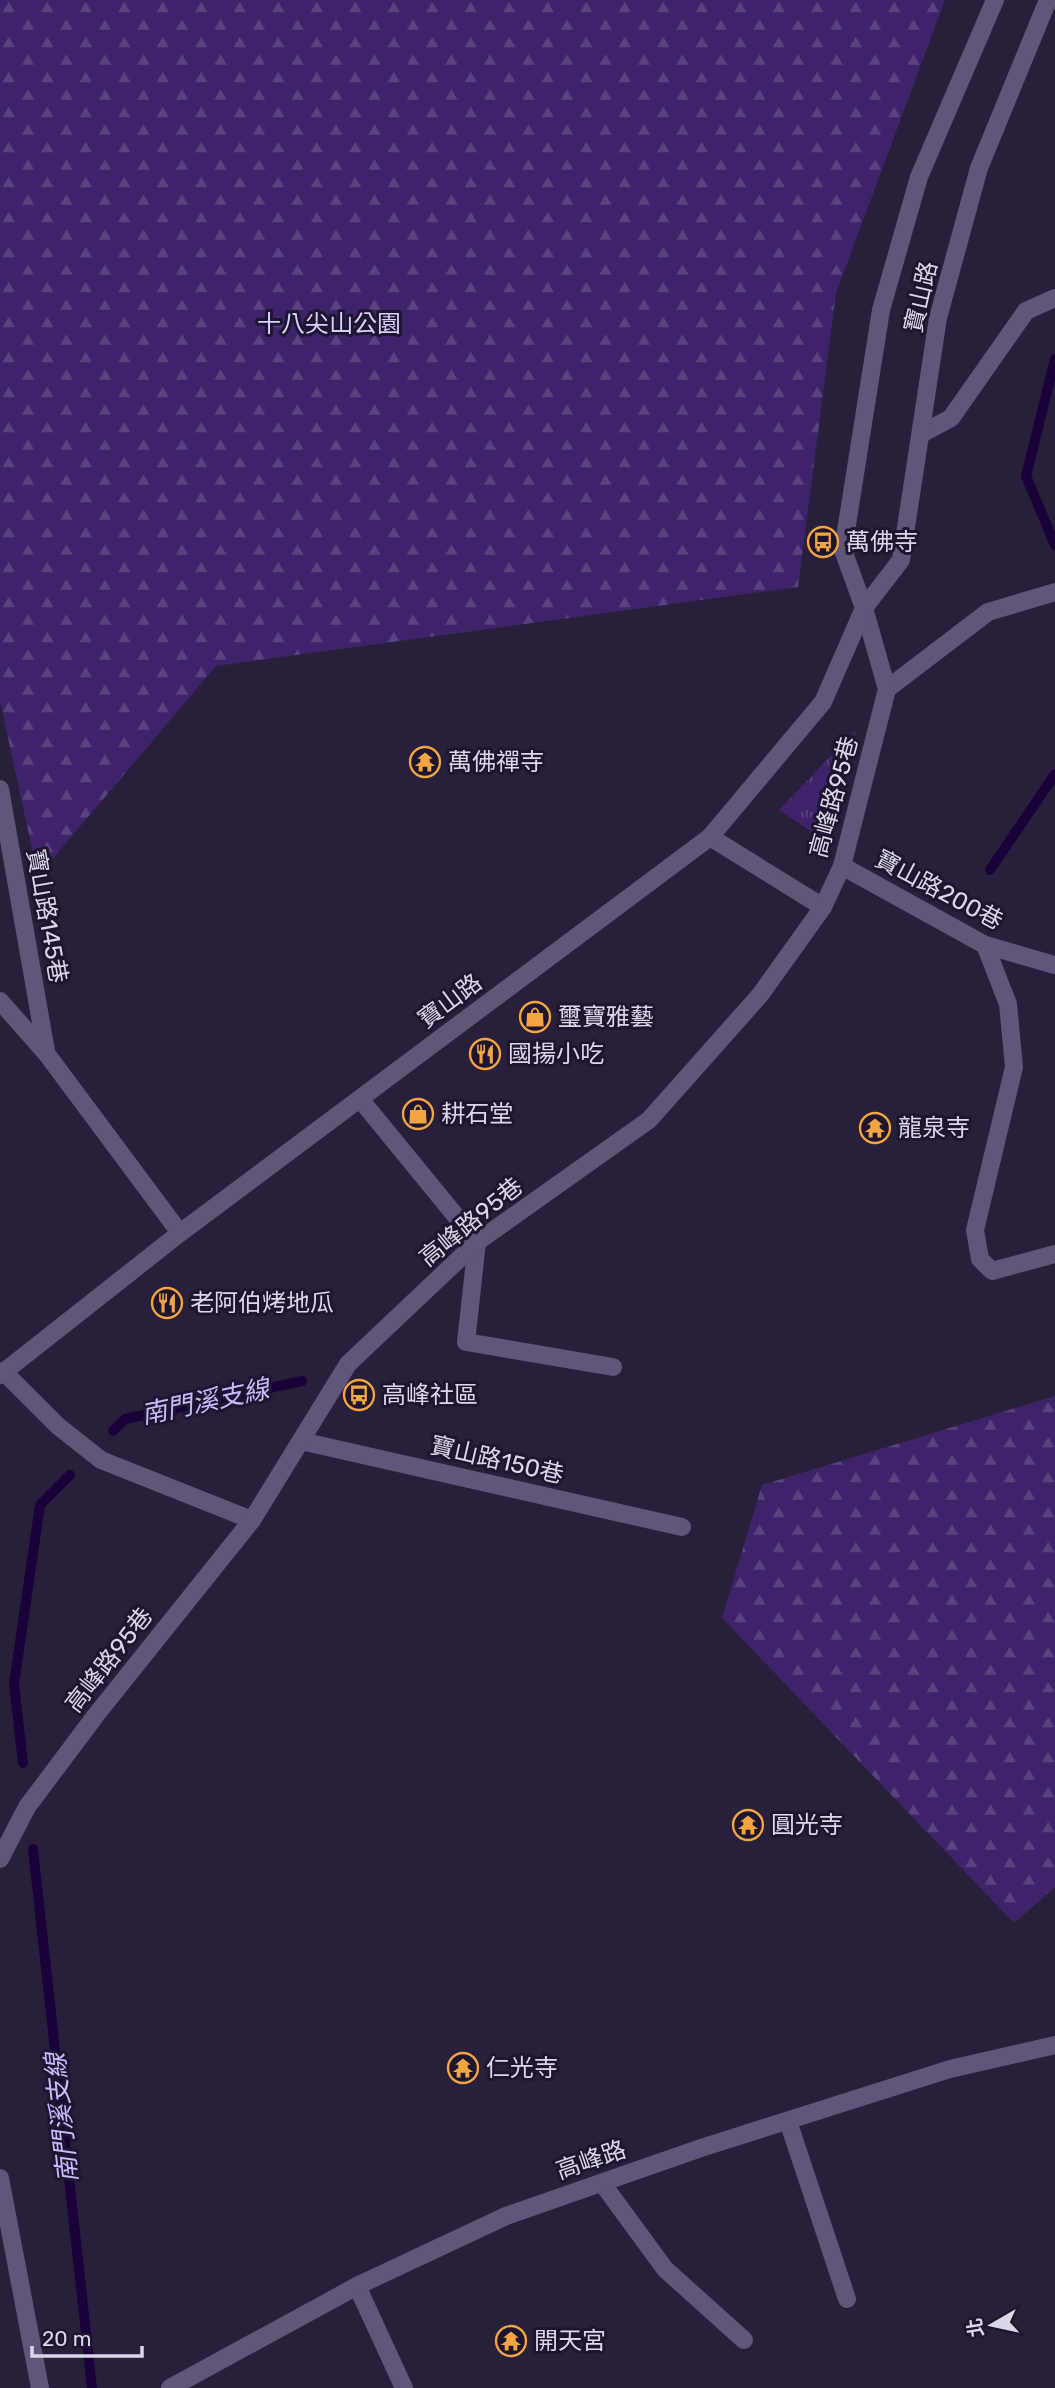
<svg xmlns="http://www.w3.org/2000/svg" width="1055" height="2388" font-family="Rubik,'Noto Sans TC',sans-serif">
  <style>
    .grass { fill: url(#grass-tufts) }
    .forest { fill: url(#forest-firs) }
    .lines { fill: none; stroke-linecap: round; stroke-linejoin: round }
    .stream { stroke: #1a0139; stroke-width: 10 }
    .service { stroke: #5f5679; stroke-width: 18 }
    .minor { stroke: #5f5679; stroke-width: 18 }
    .tertiary { stroke: #5f5679; stroke-width: 18 }
    .labels { text-anchor: middle; dominant-baseline: central; stroke-width: 6; stroke-linejoin: round; paint-order: stroke }
    .street-label { font-size: 24px; fill: #dbd7e9; stroke: #1e1630 }
    .park-label { font-size: 24px; fill: #d9cffb; stroke: #1e1630 }
    .poi-label { font-size: 24px; fill: #dbd7e9; stroke: #1e1630; text-anchor: start }
    .water-label { font-size: 26px; font-style: italic; fill: #cab9fb; stroke: #1e1630 }
  </style>
  <defs>
    <pattern id="grass-tufts" width="24" height="20" patternUnits="userSpaceOnUse" patternTransform="scale(1.75)"><rect width="24" height="20" fill="#3e236b"/><path d="M3 7l-1-3M5 7V3M7 7l1-3M15 17l-1-3M17 17v-4M19 17l1-3" fill="none" stroke="#594280"/></pattern>
    <pattern id="forest-firs" width="22" height="20" patternUnits="userSpaceOnUse" patternTransform="scale(1.75)"><rect width="22" height="20" fill="#3e236b"/><path d="M5 1l3.5 6h-7zM16 11l3.5 6h-7z" fill="#594280"/></pattern>
  </defs>
  <rect width="100%" height="100%" fill="#28203a"/>
  <!-- grass -->
  <path class="grass" d="M857,729L820,837L779,810Z"/>
  <!-- forest -->
  <path class="forest" d="M0,0H945L836,293L798,587L216,666L38,876L0,701Z
    M1055,1396V1887L1014,1923L722,1618L762,1485Z"/>
  <g class="lines">
    <!-- stream -->
    <path class="stream" d="M1055,359L1026,476L1055,545
      M990,870L1055,774
      M113,1431L125,1419L302,1381
      M23,1763L14,1684L40,1505L70,1475
      M33,1849L92,2388"/>
    <!-- service -->
    <path class="service" d="M921,434L951,418L1026,311L1055,298
      M887,689L988,612L1055,592
      M0,789L46,1051
      M710,837L823,907
      M842,866L985,945L1055,965
      M985,945L1008,1004L1014,1067L975,1230L980,1259L992,1271L1055,1254
      M0,1001L46,1053L180,1233
      M360,1099L477,1242L466,1342L613,1367
      M3,1371L58,1426L101,1460L252,1520
      M301,1441L682,1527
      M788,2121L847,2299
      M602,2183L665,2269L744,2340
      M357,2286L404,2388"/>
    <!-- minor -->
    <path class="minor" d="M0,1859L27,1807L96,1715L252,1520L348,1364L477,1242L649,1120L760,995L823,907L842,866L887,689L864,608
      M0,2178L40,2388
      M170,2388L357,2286L506,2216L701,2148L950,2069L1055,2045"/>
    <!-- tertiary -->
    <path class="tertiary" d="M864,608L843,550L881,310L919,177L995,0
      M0,1375L180,1233L710,837L823,702L864,608L901,560L938,318L979,168L1048,0"/>
  </g>
  <!-- icons -->
  <defs>
    <g id="bus-ring" transform="scale(1.575)"><circle r="9.5" fill="#1e1630" stroke="#f2a541" stroke-width="1.5"/><path d="M-5-6H5V4H4V6H2V4H-2V6H-4V4H-5ZM-3.5-4V0h7V-4ZM-3.5 1.2v1.5H-2V1.2ZM2 1.2v1.5H3.5V1.2Z" fill="#f2a541"/></g>
    <g id="temple-ring" transform="scale(1.575)"><circle r="9.5" fill="#1e1630" stroke="#f2a541" stroke-width="1.5"/><path d="M0-6L5-2H3V0L6.5 2.5H4V6H1.5V3h-3V6H-4V2.5H-6.5L-3 0V-2H-5Z" fill="#f2a541"/></g>
    <g id="shop-ring" transform="scale(1.575)"><circle r="9.5" fill="#1e1630" stroke="#f2a541" stroke-width="1.5"/><path d="M-5-2.5h2.3a2.7 3.5 0 0 1 5.4 0H5L5.5 6h-11ZM-1.5-2.5h3a1.5 2.3 0 0 0-3 0Z" fill="#f2a541"/></g>
    <g id="restaurant-ring" transform="scale(1.575)"><circle r="9.5" fill="#1e1630" stroke="#f2a541" stroke-width="1.5"/><path d="M-5-6h1v4h1v-4h1v4h1v-4h1v5L-1.5 .5V6h-2V.5L-5-1ZM5-6V6H3V1.5H1.5Q1.5-4 5-6Z" fill="#f2a541"/></g>
  </defs>
  <g fill-rule="evenodd">
    <use href="#bus-ring" x="823" y="542"/>
    <use href="#temple-ring" x="425" y="762"/>
    <use href="#shop-ring" x="535" y="1017"/>
    <use href="#restaurant-ring" x="485" y="1054"/>
    <use href="#shop-ring" x="418" y="1114"/>
    <use href="#temple-ring" x="875" y="1128"/>
    <use href="#restaurant-ring" x="167" y="1303"/>
    <use href="#bus-ring" x="359" y="1395"/>
    <use href="#temple-ring" x="748" y="1825"/>
    <use href="#temple-ring" x="463" y="2068"/>
    <use href="#temple-ring" x="511" y="2341"/>
  </g>
  <g class="labels">
    <!-- street labels -->
    <g class="street-label">
      <text transform="translate(921 297) rotate(-77)">寶山路</text>
      <text transform="translate(834 797) rotate(-75)">高峰路95巷</text>
      <text transform="translate(939 890) rotate(28)">寶山路200巷</text>
      <text transform="translate(47 916) rotate(80)">寶山路145巷</text>
      <text transform="translate(450 1001) rotate(-37)">寶山路</text>
      <text transform="translate(471 1222) rotate(-39)">高峰路95巷</text>
      <text transform="translate(497 1460) rotate(13)">寶山路150巷</text>
      <text transform="translate(109 1660) rotate(-52)">高峰路95巷</text>
      <text transform="translate(591 2160) rotate(-19)">高峰路</text>
    </g>
    <!-- park labels -->
    <g class="park-label">
      <text x="329" y="324">十八尖山公園</text>
    </g>
    <!-- poi labels -->
    <g class="poi-label">
      <text x="846" y="542">萬佛寺</text>
      <text x="448" y="762">萬佛禪寺</text>
      <text x="558" y="1017">璽寶雅藝</text>
      <text x="508" y="1054">國揚小吃</text>
      <text x="441" y="1114">耕石堂</text>
      <text x="898" y="1128">龍泉寺</text>
      <text x="190" y="1303">老阿伯烤地瓜</text>
      <text x="382" y="1395">高峰社區</text>
      <text x="771" y="1825">圓光寺</text>
      <text x="486" y="2068">仁光寺</text>
      <text x="534" y="2341">開天宮</text>
    </g>
    <!-- water labels -->
    <g class="water-label">
      <text transform="translate(205 1402) rotate(-12)">南門溪支線</text>
      <text transform="translate(62 2118) rotate(-96)">南門溪支線</text>
    </g>
  </g>
  <!-- north arrow -->
  <g transform="translate(992 2325) rotate(261)" stroke="#1e1630" stroke-width="5" paint-order="stroke">
  <path d="M0-5L12 26L0 18L-12 26Z" fill="#dbd7e9"/>
  <text y="-10" font-size="19" font-weight="bold" text-anchor="middle" fill="#dbd7e9">北</text>
  </g>
  <!-- scale -->
  <path d="M32 2346v10h110v-10" fill="none" stroke="#dbd7e9" stroke-width="3.5"/>
  <text x="42" y="2346" font-size="21" fill="#dbd7e9" stroke="#1e1630" stroke-width="5" paint-order="stroke">20 m</text>
</svg>
